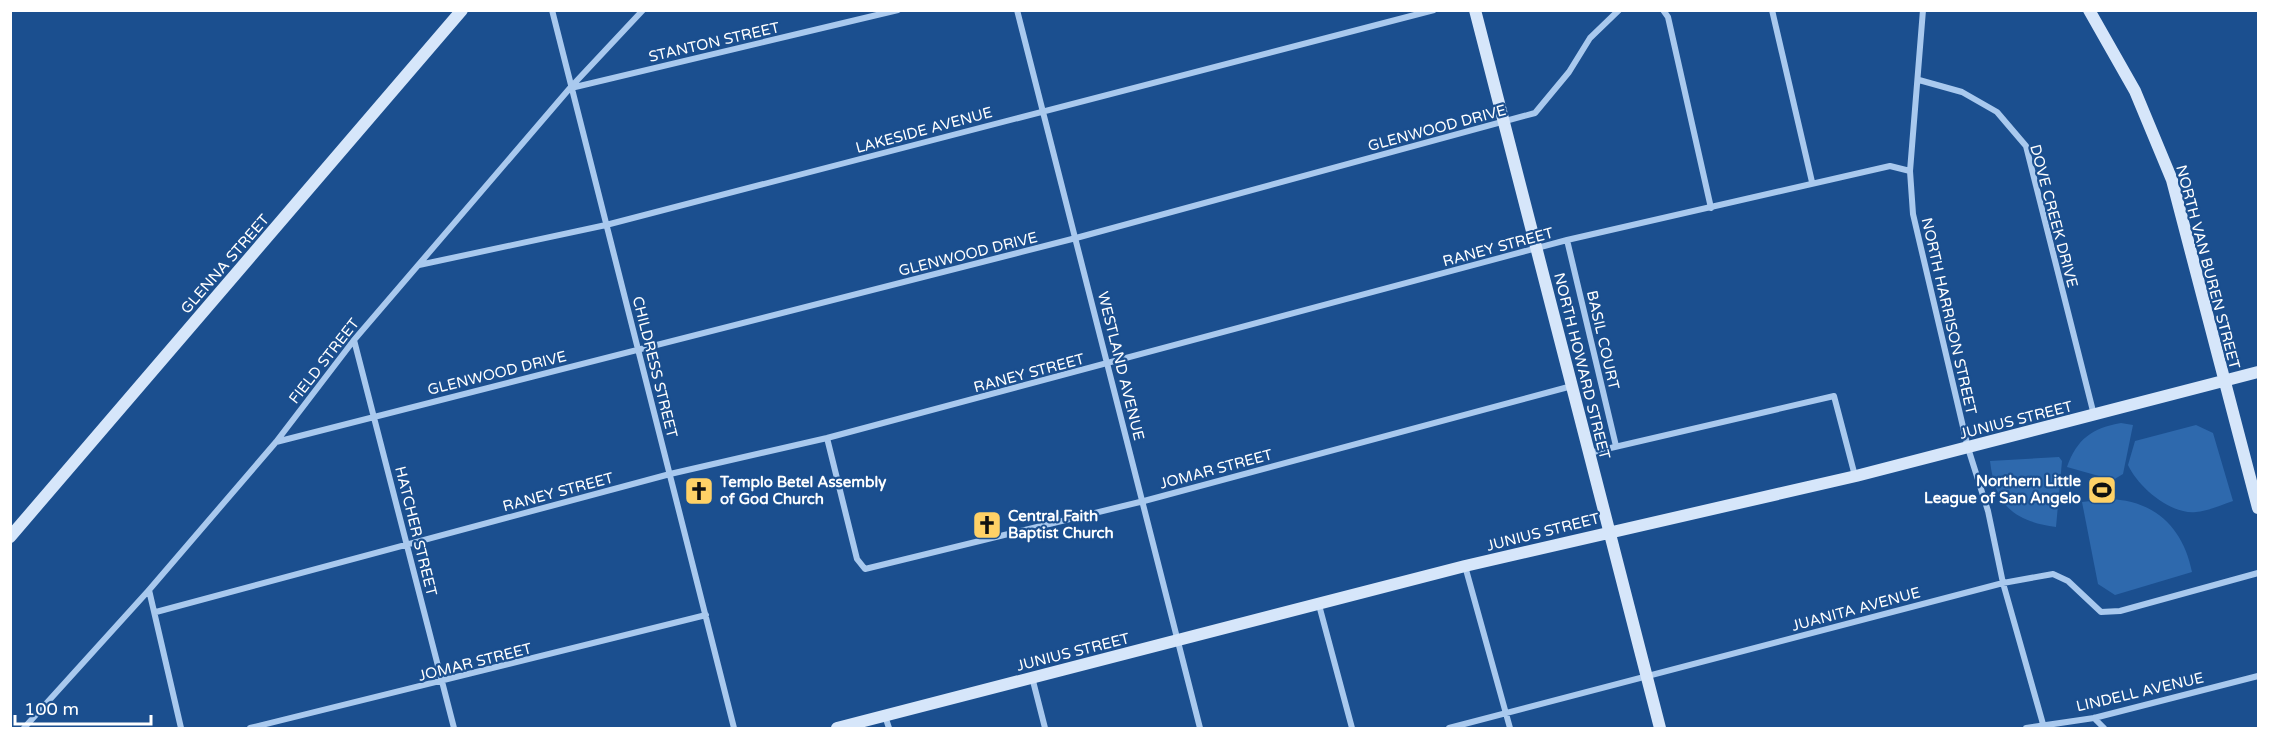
<svg xmlns="http://www.w3.org/2000/svg" width="2269" height="739" font-family="'Varela Round',sans-serif">
  <style>
    .green { fill: #2e69ad }
    .lines { fill: none; stroke-linecap: round; stroke-linejoin: round }
    .street { stroke: #a9c9ee; stroke-width: 6 }
    .secondary { stroke: #d6e6fa; stroke-width: 12 }
    .labels { text-anchor: middle; dominant-baseline: central; stroke-width: 4.5; stroke-linejoin: round; paint-order: stroke }
    .street-label { font-size: 15px; fill: #fff; stroke: #1b4f8f }
    .poi-label { font-size: 15px; font-weight: bold; fill: #fff; stroke: #1b4f8f; text-anchor: start }
  </style>
  <rect width="100%" height="100%" fill="#1b4f8f"/>
  <!-- green -->
  <path class="green" d="M2121,423L2133,425L2123,474L2113,480L2067,467C2077,439 2092,428 2121,423Z
    M2196,425L2213,433L2233,501C2221,505 2208,511 2196,512C2171,515 2138,487 2128,465L2135,441Z
    M2059,457L2062,461L2056,527C2013,521 1995,505 1990,461Z
    M2108,499C2154,500 2183,527 2192,572L2115,595L2098,584L2082,502Z"/>
  <g class="lines">
    <!-- street -->
    <path class="street" d="M552,10L734,728
      M1017,10L1200,728
      M1663,10L1668,17L1711,208
      M1772,10L1812,182
      M1923,10L1910,171L1913,214L1968,448L1988,511L2003,583L2043,724
      M1919,80L1962,92L1997,112L2026,146L2094,415
      M571,88L898,10
      M1567,240L1616,446
      M419,265L606,225L1434,10
      M354,340L454,728
      M827,438L857,559L865,569L1144,501L1572,386
      M276,442L1076,238L1535,113L1569,72L1590,38L1619,10
      M1589,453L1834,396L1855,476
      M1465,566L1510,728
      M149,590L181,728
      M1319,605L1352,728
      M156,612L670,474L827,438L1567,240L1890,166L1910,171
      M1032,677L1045,728
      M885,716L889,728
      M2094,718L2104,728
      M24,728L149,590L276,442L354,340L570,88L643,10
      M250,728L706,615
      M1449,728L2003,583L2053,574L2068,581L2101,612L2120,611L2258,573
      M2026,728L2094,718L2258,676"/>
    <!-- secondary -->
    <path class="secondary" d="M1475,10L1660,728
      M2089,10L2135,91L2172,180L2258,508
      M10,537L462,10
      M837,728L1465,566L1856,476L2258,372"/>
  </g>
  <!-- icons -->
  <defs>
    <g id="stadium-square" transform="scale(1.5)"><rect x="-9" y="-9" width="18" height="18" rx="4" fill="#ffd166" stroke="#1b4f8f"/><path d="M0-5a6.5 5 0 1 0 0 10a6.5 5 0 1 0 0-10ZM-3.5-1.8h7v3.6h-7Z" fill="#111"/></g>
    <g id="church-square" transform="scale(1.5)"><rect x="-9" y="-9" width="18" height="18" rx="4" fill="#ffd166" stroke="#1b4f8f"/><path d="M-1.2-6h2.4v3.5h3.3v2.4h-3.3V6h-2.4V-.1h-3.3v-2.4h3.3Z" fill="#111"/></g>
  </defs>
  <g fill-rule="evenodd">
    <use href="#stadium-square" x="2102" y="490"/>
    <use href="#church-square" x="699" y="491"/>
    <use href="#church-square" x="987" y="525"/>
  </g>
  <g class="labels">
    <!-- street labels -->
    <g class="street-label">
      <text transform="translate(714 42) rotate(-13)">STANTON STREET</text>
      <text transform="translate(1437 128) rotate(-15)">GLENWOOD DRIVE</text>
      <text transform="translate(924 130) rotate(-15)">LAKESIDE AVENUE</text>
      <text transform="translate(2054 216) rotate(75)">DOVE CREEK DRIVE</text>
      <text transform="translate(1498 247) rotate(-15)">RANEY STREET</text>
      <text transform="translate(968 254) rotate(-14)">GLENWOOD DRIVE</text>
      <text transform="translate(225 264) rotate(-49)">GLENNA STREET</text>
      <text transform="translate(2208 267) rotate(75)">NORTH VAN BUREN STREET</text>
      <text transform="translate(1949 316) rotate(77)">NORTH HARRISON STREET</text>
      <text transform="translate(1603 340) rotate(77)">BASIL COURT</text>
      <text transform="translate(324 361) rotate(-52)">FIELD STREET</text>
      <text transform="translate(1121 366) rotate(76)">WESTLAND AVENUE</text>
      <text transform="translate(1582 366) rotate(76)">NORTH HOWARD STREET</text>
      <text transform="translate(655 367) rotate(76)">CHILDRESS STREET</text>
      <text transform="translate(497 373) rotate(-14)">GLENWOOD DRIVE</text>
      <text transform="translate(1029 373) rotate(-15)">RANEY STREET</text>
      <text transform="translate(2016 420) rotate(-14)">JUNIUS STREET</text>
      <text transform="translate(1216 469) rotate(-15)">JOMAR STREET</text>
      <text transform="translate(558 492) rotate(-15)">RANEY STREET</text>
      <text transform="translate(416 531) rotate(76)">HATCHER STREET</text>
      <text transform="translate(1543 532) rotate(-14)">JUNIUS STREET</text>
      <text transform="translate(1856 609) rotate(-15)">JUANITA AVENUE</text>
      <text transform="translate(1073 652) rotate(-14)">JUNIUS STREET</text>
      <text transform="translate(475 662) rotate(-14)">JOMAR STREET</text>
      <text transform="translate(2140 692) rotate(-13)">LINDELL AVENUE</text>
    </g>
    <!-- poi labels -->
    <g class="poi-label">
      <text x="2081" y="481" text-anchor="end">Northern Little<tspan x="2081" dy="17">League of San Angelo</tspan></text>
      <text x="720" y="482">Templo Betel Assembly<tspan x="720" dy="17">of God Church</tspan></text>
      <text x="1008" y="516">Central Faith<tspan x="1008" dy="17">Baptist Church</tspan></text>
    </g>
  </g>
  <!-- border -->
  <rect width="2269" height="739" fill="none" stroke="#ffffff" stroke-width="24"/>
  <!-- scale -->
  <path d="M15 715v9h136v-9" fill="none" stroke="#ffffff" stroke-width="3"/>
  <text x="24" y="715" font-size="18" fill="#ffffff" stroke="#1b4f8f" stroke-width="4.5" paint-order="stroke">100 m</text>
</svg>
